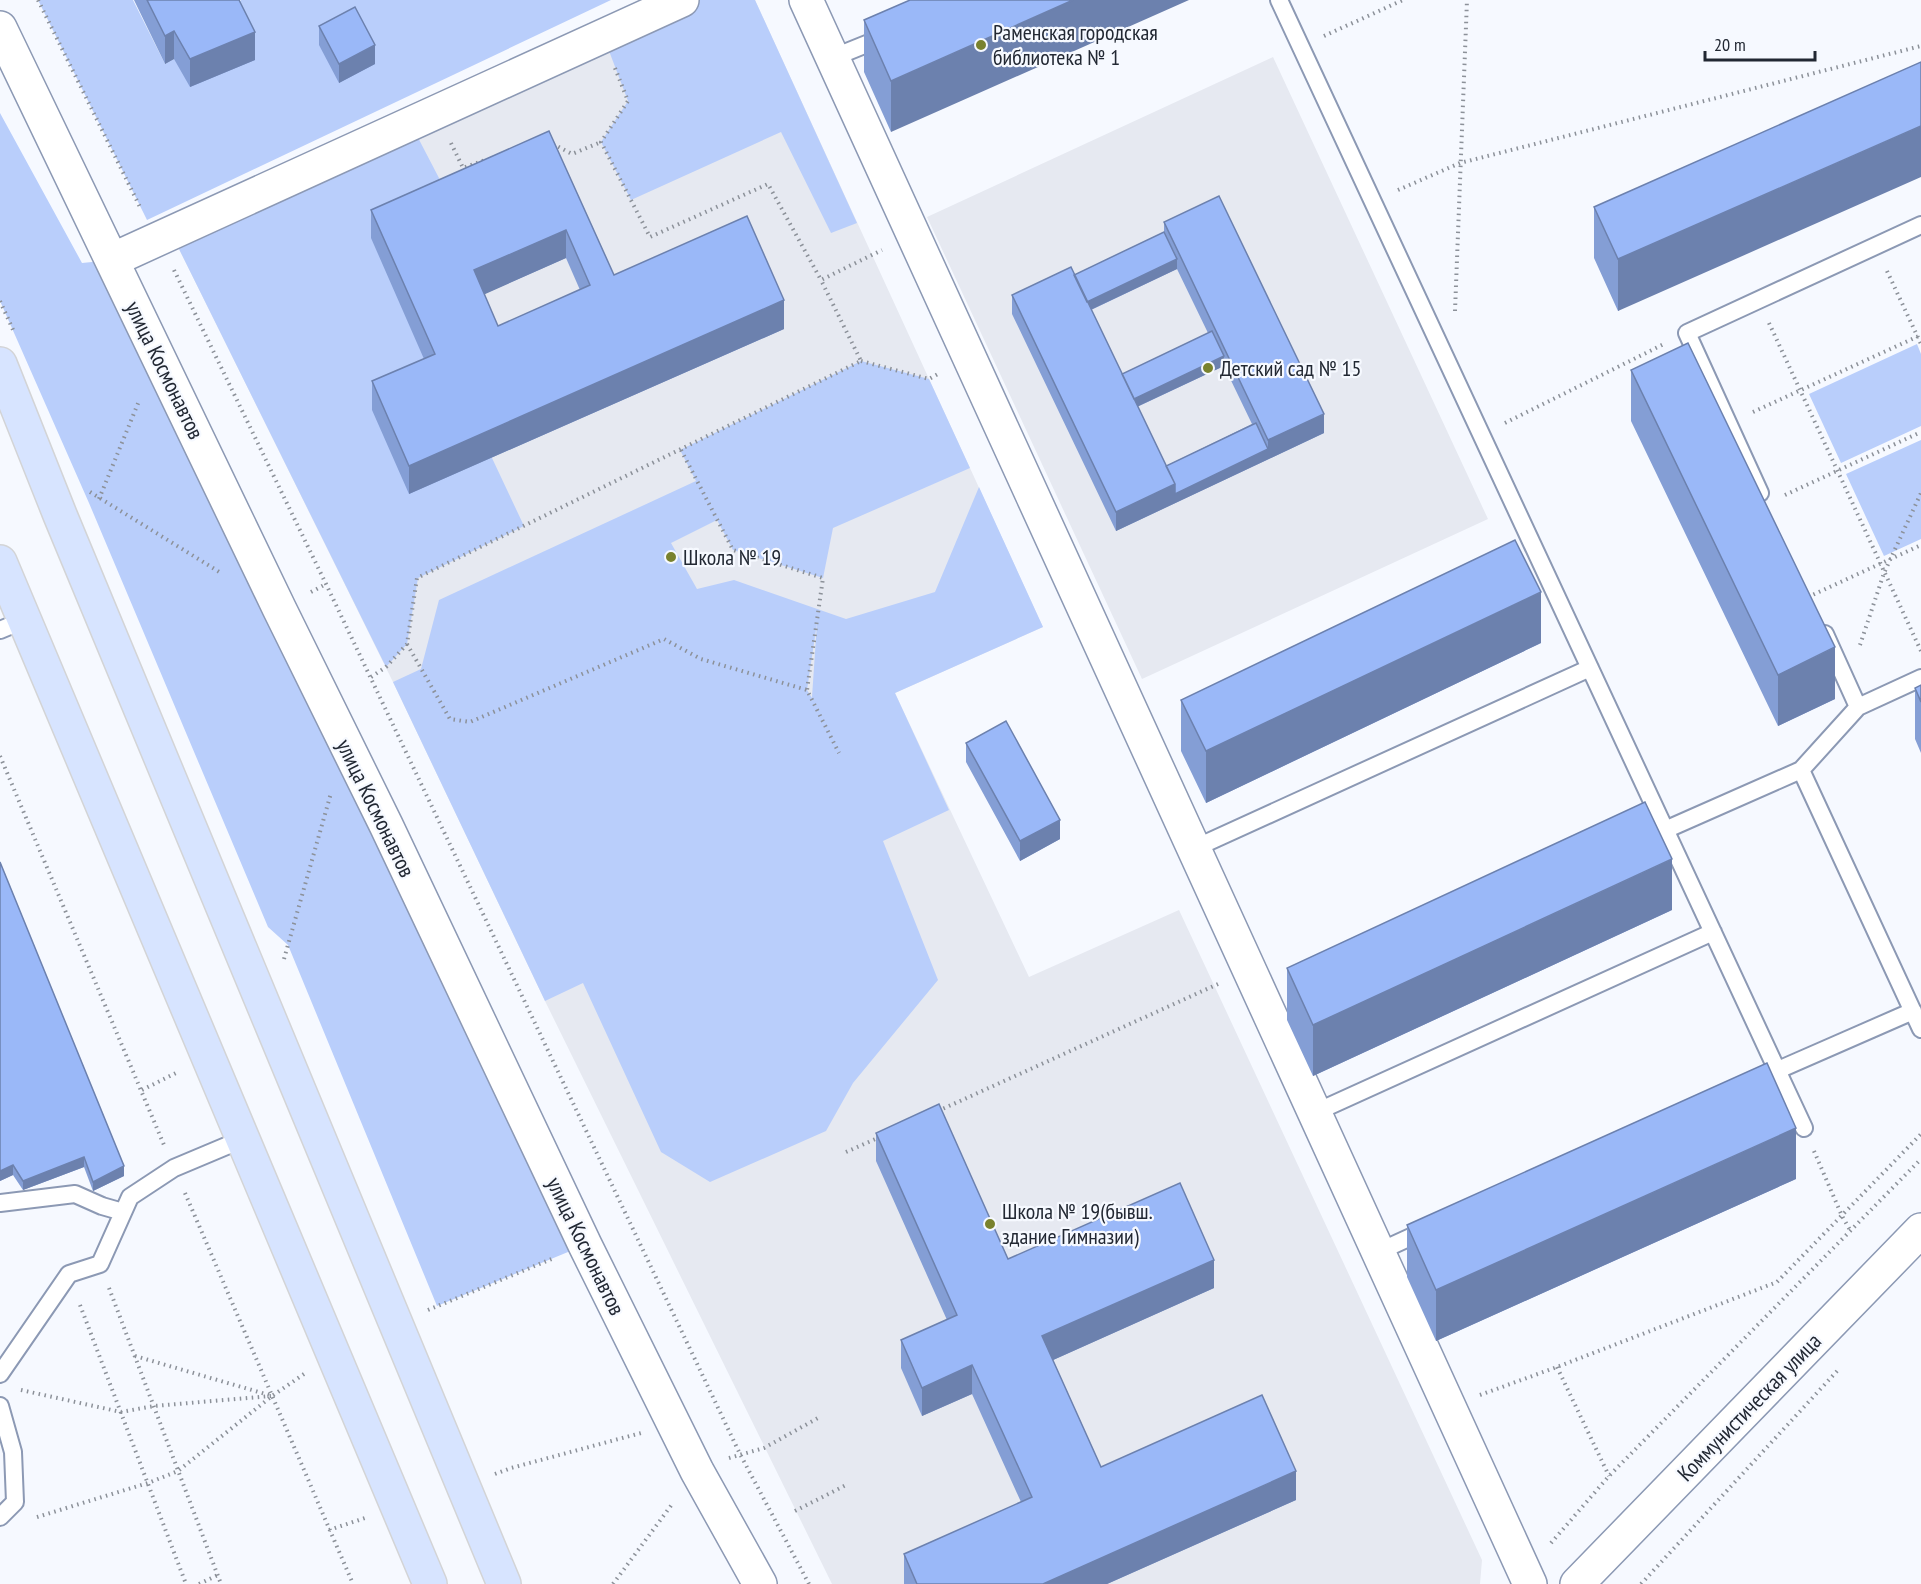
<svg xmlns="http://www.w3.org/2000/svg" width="1921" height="1584" font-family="'PT Sans Narrow',sans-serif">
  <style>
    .built { fill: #e6e9f1 }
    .green { fill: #b9cefb; fill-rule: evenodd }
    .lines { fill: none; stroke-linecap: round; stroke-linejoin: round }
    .lane-casing { stroke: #8c99b4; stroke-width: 20 }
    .street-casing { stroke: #8c99b4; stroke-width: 36 }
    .secondary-casing { stroke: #8c99b4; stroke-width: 36 }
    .primary-casing { stroke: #d3d4d6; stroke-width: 36 }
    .path { stroke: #8c9199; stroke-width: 4; stroke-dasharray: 1.5 4.5; stroke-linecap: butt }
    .lane { stroke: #fff; stroke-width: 16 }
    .street { stroke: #fff; stroke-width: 33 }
    .secondary { stroke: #fff; stroke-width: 33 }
    .primary { stroke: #d7e4ff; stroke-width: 33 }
    .wall { fill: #849ed5; fill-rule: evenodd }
    .shaded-wall { fill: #6c81ae }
    .building { fill: #9ab8f8; stroke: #6c81ae; stroke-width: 1.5; fill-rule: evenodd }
    .poi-dot { fill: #79822e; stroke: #f6f9ff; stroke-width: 2 }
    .labels { text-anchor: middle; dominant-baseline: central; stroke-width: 4.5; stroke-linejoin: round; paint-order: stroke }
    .poi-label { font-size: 22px; fill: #222833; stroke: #f6f9ff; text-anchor: start }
    .street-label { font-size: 22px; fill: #222833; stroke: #f6f9ff }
  </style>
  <rect width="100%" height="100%" fill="#f6f9ff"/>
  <!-- built -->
  <path class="built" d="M755,0L1043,627L895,693L1029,977L1179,910L1482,1560L1480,1584H832L545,1001L393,682L179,249L414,131L437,111Z
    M1273,57L1488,519L1142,679L927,217Z"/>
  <!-- green -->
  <path class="green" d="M38,0H133L165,64L174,59L232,13L241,0H611L147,220Z
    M676,0H755L857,223L831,233L781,132L631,200L601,142L628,101L603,35Z
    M0,113L82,263L112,260L585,1245L437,1306L288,945L268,927L89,503L0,301Z
    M414,130L452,203L492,458L524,526L418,578L407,644L386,667L179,249Z
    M1917,344L1921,354V426L1841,463L1809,394Z
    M861,361L929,379L970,468L833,528L823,578L733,550L717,520L671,543L697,589L734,580L846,619L935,592L979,487L1043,627L895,693L949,810L883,841L938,980L853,1083L826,1131L710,1182L661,1152L583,983L545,1001L393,682L421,669L439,600L696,481L680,450ZM817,623L812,697V698L807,690Z
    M1921,440V539L1884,556L1846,474Z"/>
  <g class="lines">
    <!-- lane casing -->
    <g class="lane-casing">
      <path id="lane" d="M1279,0L1804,1128
        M832,58L884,37
        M1760,493L1687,333L1921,225
        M0,630L24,620
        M1825,634L1858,707
        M1801,770L1921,1029
        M1665,830L1801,770L1858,707L1921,678
        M1193,849L1590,668
        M1769,1074L1913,1011
        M1314,1113L1713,932
        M0,1203L75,1194L102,1206L123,1212
        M1378,1252L1426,1230
        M0,1374L69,1274L100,1264L130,1197L174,1168L243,1139
        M0,1406L13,1452L15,1502L0,1517"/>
    </g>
    <!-- street casing -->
    <g class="street-casing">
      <path id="street" d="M806,0L1530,1584
        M0,28L279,608L386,825L585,1245L697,1471L760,1584
        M112,260L682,0"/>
    </g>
    <!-- secondary casing -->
    <g class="secondary-casing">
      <path id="secondary" d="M1577,1584L1921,1230"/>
    </g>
    <!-- primary casing -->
    <g class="primary-casing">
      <path id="primary" d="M0,364L60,515L504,1584
        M0,562L430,1584"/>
    </g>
    <!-- path -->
    <path class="path" d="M38,0L140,207
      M1324,36L1403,0
      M615,68L628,101L601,142L650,237L768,184L821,280
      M451,143L463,168L485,160
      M553,144L572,154L601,142
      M1398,190L1460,163L1921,46
      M174,270L326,584L740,1454L809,1584
      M1887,271L1921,344
      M0,301L14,332
      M1455,311L1467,0
      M1769,323L1921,651
      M861,361L929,379L938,374
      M1753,412L1921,335
      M1505,423L1664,344
      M681,450L733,550L823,578L807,690
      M90,492L221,573
      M1785,495L1921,432
      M99,499L139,401
      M311,592L326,584
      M1808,597L1921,545
      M407,644L450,719L470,722L664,639L701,659L807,690L839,753
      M1860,645L1884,573L1921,493
      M371,677L386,667L407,644L417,578L861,361L821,280L882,250
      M0,756L164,1145
      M284,959L331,793
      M142,1090L176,1073
      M938,1111L1218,984
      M1814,1151L1842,1216L1850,1230
      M846,1152L880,1137
      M185,1193L353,1584
      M109,1288L221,1584
      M80,1305L186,1584
      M428,1310L554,1258
      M135,1356L269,1395
      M1557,1367L1609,1476
      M21,1390L121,1412L154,1406L271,1396
      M1480,1395L1557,1367L1777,1282L1921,1134
      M729,1458L764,1448L818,1418
      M495,1474L511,1468L641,1433
      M795,1511L848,1484
      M37,1517L148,1483L178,1471L272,1396L304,1374
      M329,1530L365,1518
      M1551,1543L1609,1476L1921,1159
      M199,1584L218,1575
      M613,1584L673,1503
      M1641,1584L1838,1370"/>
    <!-- lane -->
    <use href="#lane" class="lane"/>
    <!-- street -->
    <use href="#street" class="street"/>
    <!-- secondary -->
    <use href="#secondary" class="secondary"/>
    <!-- primary -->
    <use href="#primary" class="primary"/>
  </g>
  <!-- wall -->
  <path class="wall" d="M134,0H239L255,60L190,87L174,59L165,64Z
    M910,0L891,132L864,72V20Z
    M319,26L375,64L339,83L319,45Z
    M1921,62L1618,311L1594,258V207Z
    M549,131L614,275L784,329L409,494L372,410V381L424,359L371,238V210ZM566,258L580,290L498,326L484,294Z
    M1164,222L1324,433L1116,531L1012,314V295L1074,275L1164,232ZM1177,269L1208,333L1122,374L1091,310ZM1224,366L1252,424L1166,466L1137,407Z
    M1631,370L1835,699L1778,726L1631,421Z
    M1541,643L1206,803L1181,751V700Z
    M1921,685V753L1915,739V688Z
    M966,743L1060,839L1020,861L966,762Z
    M0,862L124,1176L93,1191L84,1167L23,1190L13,1175L0,1181Z
    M1672,910L1313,1076L1287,1020V968Z
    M876,1133L1008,1259L1214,1288L1053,1360L1101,1467L1296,1500L1107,1584H904V1554L1021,1502L972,1394L922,1416L901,1368V1340L947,1320L876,1161Z
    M1796,1179L1436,1341L1407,1277V1225Z"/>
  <!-- shaded-wall -->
  <path class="shaded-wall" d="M1073,0H1189L891,132V81Z
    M174,31V59L165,64V36Z
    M255,32V60L190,87V59Z
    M375,45V64L339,83V64Z
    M1921,126V177L1618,311V259Z
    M566,230V258L474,299V270Z
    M1177,259V269L1084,313V303Z
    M784,300V329L409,494V466Z
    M1224,356V366L1130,410V400Z
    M1324,414V433L1116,531V512L1175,484L1268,449V440Z
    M1541,592V643L1206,803V751Z
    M1835,647V699L1778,726V675Z
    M1060,820V839L1020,861V841Z
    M1672,859V910L1313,1076V1025Z
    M1796,1128V1179L1436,1341V1290Z
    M84,1157V1167L23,1190V1181Z
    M13,1165V1175L0,1181V1171Z
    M124,1166V1176L93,1191V1182Z
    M1214,1260V1288L1042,1365V1336Z
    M972,1365V1394L922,1416V1388Z
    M1296,1471V1500L1107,1584H1043Z"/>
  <!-- building -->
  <path class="building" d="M147,0H239L255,32L190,59L174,31L165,36Z
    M910,0H1073L891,81L864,20Z
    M355,7L375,45L339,64L319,26Z
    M1921,62V126L1618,259L1594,207Z
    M549,131L614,275L747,216L784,300L409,466L372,381L435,354L371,210ZM566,230L590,285L498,326L474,270Z
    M1219,196L1324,414L1268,440L1164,222Z
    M1164,232L1177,259L1087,302L1074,275Z
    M1071,267L1175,484L1116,512L1012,295Z
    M1212,331L1224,356L1134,399L1122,374Z
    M1688,343L1835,647L1778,675L1631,370Z
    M1256,423L1268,449L1175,494V484L1166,466Z
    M1515,540L1541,592L1206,751L1181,700Z
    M1921,685V702L1915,688Z
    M1006,721L1060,820L1020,841L966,743Z
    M1645,802L1672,859L1313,1025L1287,968Z
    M0,862L124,1166L93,1182L84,1157L23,1181L13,1165L0,1171Z
    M1767,1063L1796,1128L1436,1290L1407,1225Z
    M939,1104L1008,1259L1180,1183L1214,1260L1042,1336L1101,1467L1262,1395L1296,1471L1043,1584H917L904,1554L1032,1497L972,1365L922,1388L901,1340L957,1315L876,1133Z"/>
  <!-- markers -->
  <g class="poi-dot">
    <circle cx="981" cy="45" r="6"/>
    <circle cx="1208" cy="368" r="6"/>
    <circle cx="671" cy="557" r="6"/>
    <circle cx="990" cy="1224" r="6"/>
  </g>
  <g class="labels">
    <!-- poi labels -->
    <g class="poi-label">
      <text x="993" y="32">Раменская городская<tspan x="993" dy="25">библиотека № 1</tspan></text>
      <text x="1220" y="368">Детский сад № 15</text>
      <text x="683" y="557">Школа № 19</text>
      <text x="1002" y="1211">Школа № 19(бывш.<tspan x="1002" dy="25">здание Гимназии)</tspan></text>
    </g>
    <!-- street labels -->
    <g class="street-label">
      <text transform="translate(165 370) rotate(64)">улица Космонавтов</text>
      <text transform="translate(376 808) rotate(64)">улица Космонавтов</text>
      <text transform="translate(586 1246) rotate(64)">улица Космонавтов</text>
      <text transform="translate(1749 1407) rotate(-46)">Коммунистическая улица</text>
    </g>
  </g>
  <!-- scale -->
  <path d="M1705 51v9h110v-9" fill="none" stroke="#222833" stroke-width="3"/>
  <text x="1714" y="51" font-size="18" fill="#222833" stroke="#f6f9ff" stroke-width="4.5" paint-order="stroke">20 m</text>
</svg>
